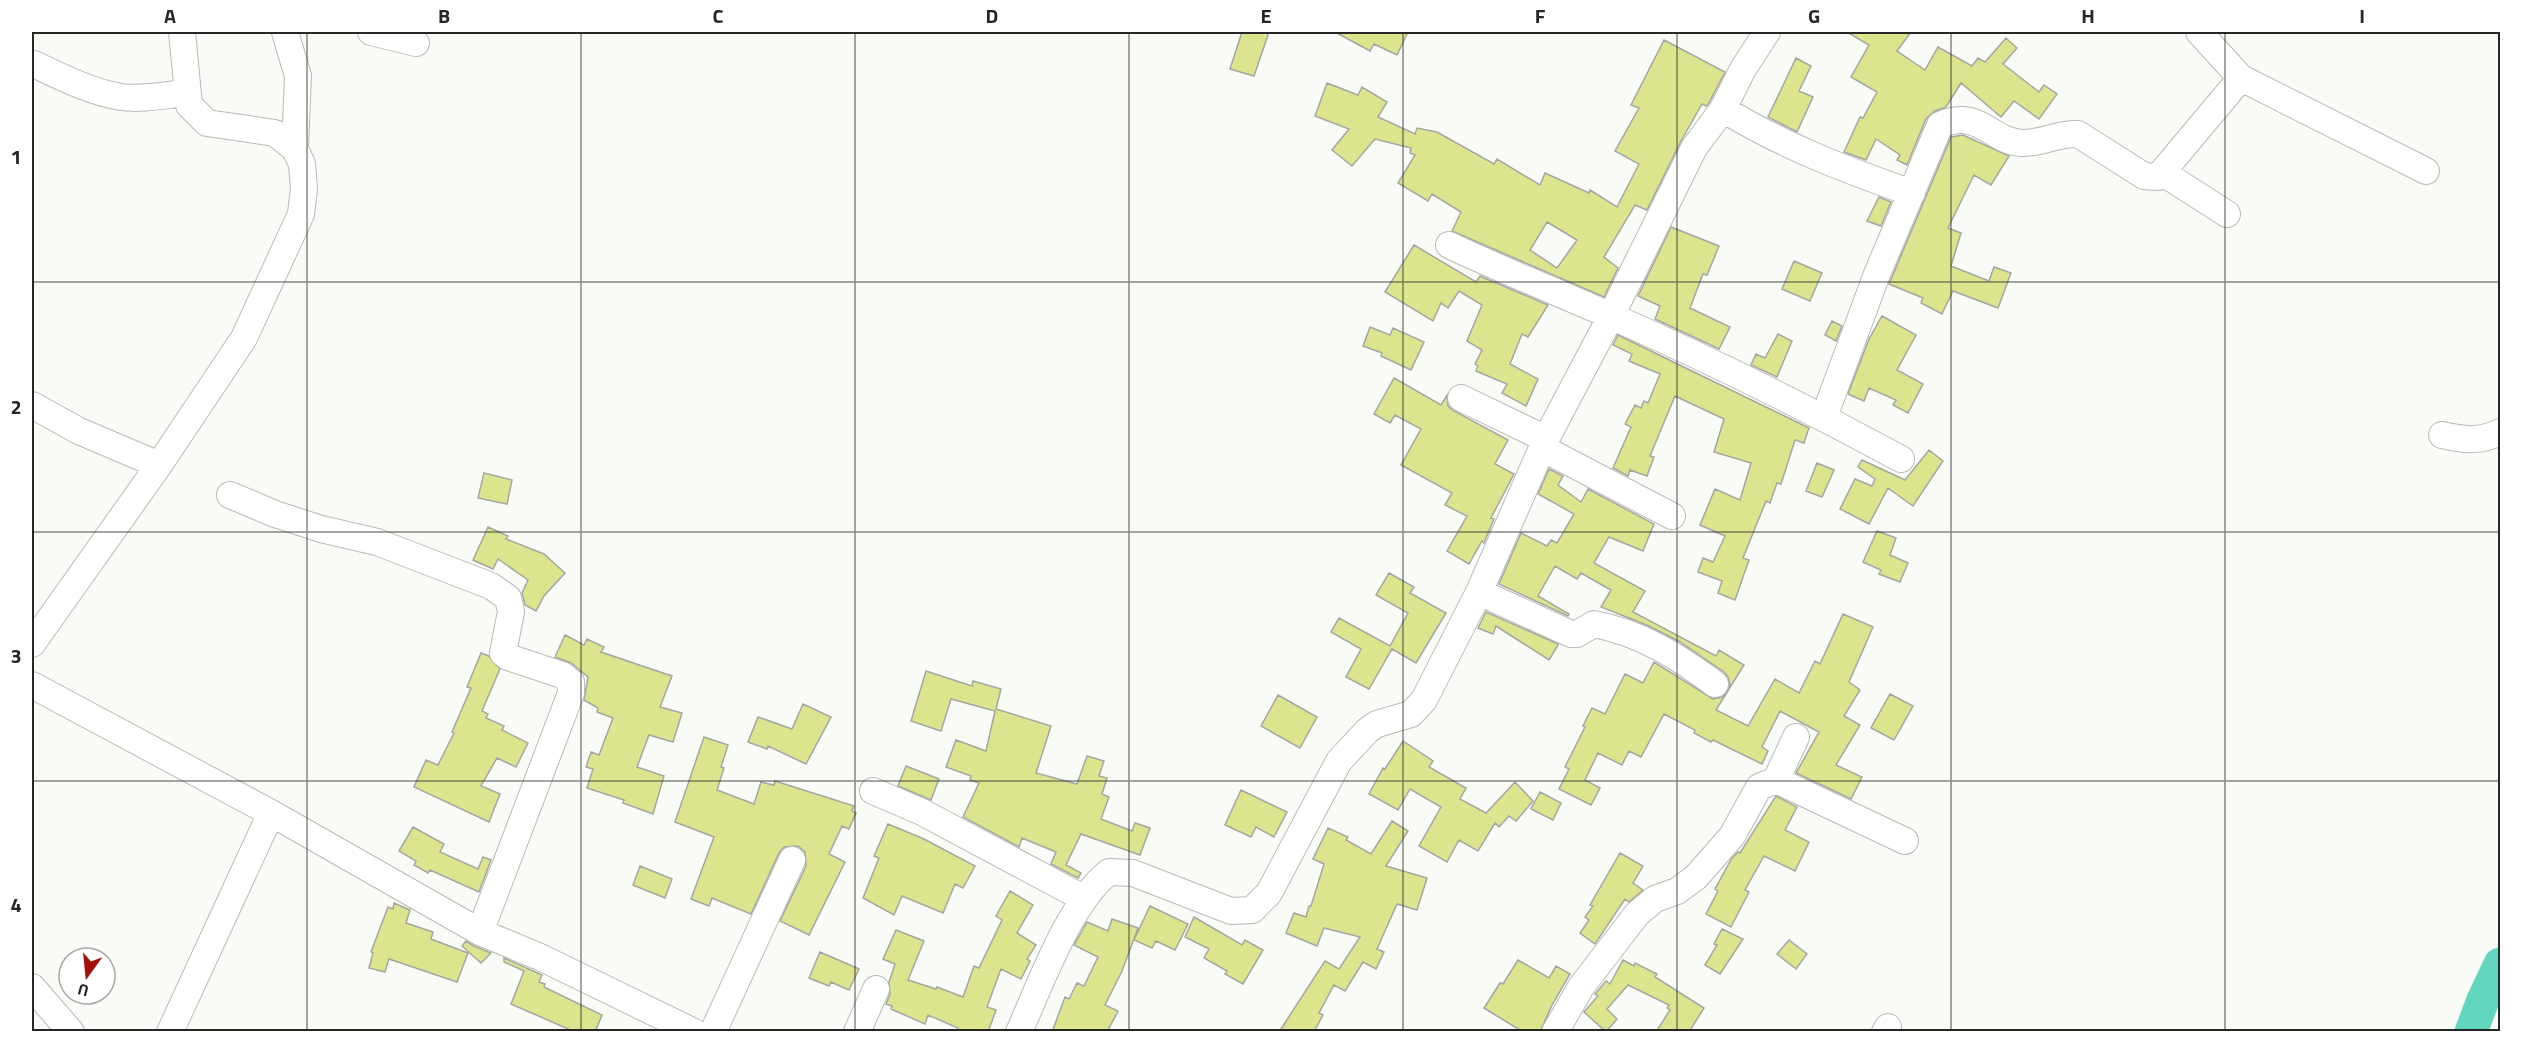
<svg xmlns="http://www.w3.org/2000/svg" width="2532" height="1063" font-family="'Titillium Web',sans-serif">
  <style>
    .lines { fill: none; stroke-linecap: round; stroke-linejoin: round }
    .river { stroke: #63d7be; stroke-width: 33 }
    .building { fill: #dce58d; stroke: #a5a6a2; stroke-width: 1.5; fill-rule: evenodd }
    .minor-casing { stroke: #b8bab7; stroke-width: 28 }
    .minor { stroke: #fff; stroke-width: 26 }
    .grid { fill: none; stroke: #252625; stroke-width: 1.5; stroke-opacity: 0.55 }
    .neatline { fill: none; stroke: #252625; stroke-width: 2 }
    .grid-label { font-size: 20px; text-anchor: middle; font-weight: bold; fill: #252625 }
  </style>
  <rect width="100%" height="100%" fill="#f9fbf7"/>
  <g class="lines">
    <!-- river -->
    <path class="river" d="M2471,1032L2483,1000L2500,964"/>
  </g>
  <!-- building -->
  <path class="building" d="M1242,32H1269L1254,76L1230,69Z
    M1335,32H1408L1397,55L1374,44L1370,51Z
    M1847,32H1911L1897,51L1925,70L1938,47L1972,66L1978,58L1985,62L2006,38L2017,48L2003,64L2039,92L2044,85L2057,94L2039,119L2014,101L2001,117L1961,83L1946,107L1935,111L1926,119L1907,165L1897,160L1900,155L1876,139L1866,160L1844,152L1860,117L1863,118L1877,92L1851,77L1869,45Z
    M1664,40L1725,72L1709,103L1706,106L1702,104L1681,141L1647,210L1635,205L1604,257L1618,268L1604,297L1452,231L1461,212L1432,194L1428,201L1398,183L1415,155L1410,153L1411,148L1375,139L1352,166L1332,150L1349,129L1315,116L1327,83L1358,95L1362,87L1387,102L1378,117L1415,134L1417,128L1437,132L1494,164L1497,159L1540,185L1545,173L1589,193L1590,190L1617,207L1639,164L1615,151L1639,108L1631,105ZM1547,222L1577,240L1557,268L1530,250Z
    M1796,58L1811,66L1799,91L1813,97L1797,132L1768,117Z
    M1963,135L2009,156L1991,185L1974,175L1948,228L1961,233L1951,266L1989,281L1994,267L2011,273L1998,308L1953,291L1942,314L1921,303L1923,298L1889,284L1951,137Z
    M1879,197L1891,202L1881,226L1867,221Z
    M1671,227L1719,246L1707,275L1703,274L1690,308L1730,327L1719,349L1655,319L1660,306L1638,296Z
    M1414,245L1476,282L1480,276L1548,305L1528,337L1522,334L1510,364L1538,379L1526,406L1502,393L1507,384L1476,371L1478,366L1475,364L1482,350L1467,341L1482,305L1459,291L1448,308L1441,303L1433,321L1385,292Z
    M1794,261L1822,273L1810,301L1782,289Z
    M1882,316L1916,335L1897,370L1923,384L1908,413L1893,405L1896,400L1869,388L1864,401L1848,394L1869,339Z
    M1832,321L1842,326L1836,341L1825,335Z
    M1370,327L1390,335L1393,328L1424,342L1411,370L1381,356L1382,353L1363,346Z
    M1778,334L1792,341L1777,377L1751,365L1756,354L1765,358Z
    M1618,335L1809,428L1804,443L1795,440L1781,484L1777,483L1770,503L1766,501L1743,558L1749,560L1735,600L1718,593L1722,581L1698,572L1703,558L1713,562L1725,536L1700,525L1715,489L1740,500L1751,463L1714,452L1724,419L1675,396L1650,456L1654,457L1647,476L1630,470L1628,476L1613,468L1631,427L1625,424L1635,405L1641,408L1644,401L1648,403L1660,374L1629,361L1632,354L1613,345Z
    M1394,378L1441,405L1447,395L1448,406L1454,411L1508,440L1495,464L1514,474L1491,518L1494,519L1484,543L1482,541L1469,564L1447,551L1467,516L1445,505L1452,493L1401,465L1421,429L1395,415L1390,423L1374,414Z
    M1929,450L1943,461L1913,506L1888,488L1869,524L1840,509L1855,479L1872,486L1875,479L1858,467L1862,460L1905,480Z
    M1817,463L1834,470L1822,497L1806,491Z
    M1549,469L1563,476L1558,485L1581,502L1588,489L1654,524L1643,551L1609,537L1594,563L1645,591L1633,612L1716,656L1719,650L1744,665L1716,710L1748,726L1775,679L1799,693L1815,661L1820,664L1843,614L1873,627L1849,682L1860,690L1844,716L1860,725L1836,765L1862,777L1851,799L1796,773L1819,732L1780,711L1762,747L1768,751L1762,764L1713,740L1711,742L1694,733L1695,730L1664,714L1641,757L1629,751L1622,765L1598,753L1585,780L1600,788L1591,805L1559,789L1569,769L1565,767L1585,727L1583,726L1592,708L1605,714L1625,674L1643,683L1654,662L1713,699L1722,697L1727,692L1730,685L1728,677L1724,672L1680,642L1649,626L1601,607L1611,590L1581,573L1577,579L1555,566L1538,596L1569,614L1568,616L1499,584L1521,533L1547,546L1551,540L1557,543L1574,514L1538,494Z
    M484,473L512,480L507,504L478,498Z
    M488,527L508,536L506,539L544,554L565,573L544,596L536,611L525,605L522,593L528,580L498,559L493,569L473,560Z
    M1877,531L1896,538L1890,555L1908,563L1900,582L1879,574L1881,570L1863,562Z
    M1389,573L1414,587L1410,593L1446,613L1416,663L1392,649L1369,689L1346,677L1361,649L1331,632L1339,618L1390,646L1408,613L1376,595Z
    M1486,612L1558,644V645L1549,660L1496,626L1493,634L1478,628Z
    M565,635L584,645L587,639L604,647L601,652L672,676L660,707L682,713L673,742L649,735L637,767L664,776L653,814L623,803L624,800L587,788L593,769L586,767L591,752L599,755L613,718L597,712L598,708L584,700L588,677L571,663L555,657Z
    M481,653L489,656L500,669L482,711L488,714L486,718L504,726L502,730L528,743L516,767L497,758L481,786L500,794L489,822L414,787L426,760L438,765L454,733L452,732L471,688L467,687Z
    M926,671L972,686L973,681L1001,689L996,709L1051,726L1036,773L1077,784L1087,756L1104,761L1099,776L1107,778L1102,794L1109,797L1101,819L1132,831L1135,823L1150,828L1140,855L1081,834L1066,865L1081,873L1078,878L1051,864L1056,852L1022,838L1019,847L963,817L979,783L970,780L971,776L946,767L956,740L986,751L995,711L951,699L941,731L911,721Z
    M1890,694L1913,706L1894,740L1871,728Z
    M1278,695L1317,717L1300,748L1261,726Z
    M803,704L831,717L806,764L768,746L767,749L748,742L758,717L792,729Z
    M704,737L728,745L721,767L724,768L717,790L754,804L761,782L774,785L775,781L854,806L852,811L856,813L849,829L842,826L829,854L845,862L809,935L780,921L806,866L805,852L798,846L784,847L779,853L751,914L712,898L709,906L691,899L714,837L675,822Z
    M1403,741L1433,761L1429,767L1466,788L1460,799L1486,813L1515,782L1533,801L1516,821L1509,816L1499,827L1495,823L1478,851L1459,840L1447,862L1419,846L1441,807L1410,789L1398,810L1369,794L1383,768L1385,769Z
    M906,766L939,779L931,800L898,786Z
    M1241,790L1287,812L1274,837L1256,827L1251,837L1225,825Z
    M1540,792L1561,803L1553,820L1531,809Z
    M1776,796L1797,807L1785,830L1809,842L1795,871L1764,856L1745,890L1749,892L1731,927L1706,914L1718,891L1715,889L1732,858L1738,852L1740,853Z
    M1392,821L1408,831L1386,866L1427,878L1417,910L1397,904L1377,949L1384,952L1376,969L1363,962L1345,991L1334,985L1319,1013L1323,1015L1314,1032H1279L1325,961L1339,969L1360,937L1324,928L1317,946L1286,933L1294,913L1306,917L1309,906H1311L1324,864L1313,859L1328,828L1348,837L1346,840L1371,854Z
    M888,824L924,839L975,866L963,888L955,884L943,913L902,896L894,915L863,898L879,858L874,856Z
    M413,827L444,844L440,852L478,869L483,857L491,860L479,892L430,870L428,873L414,865L416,861L399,851Z
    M1620,853L1643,866L1633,883L1643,890L1629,902L1625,899L1595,944L1580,933L1589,920L1585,917L1593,906L1590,905Z
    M640,866L672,879L665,898L633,885Z
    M1010,891L1033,905L1017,933L1036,945L1027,959L1030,961L1021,979L1001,969L987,1007L996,1010L988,1032H956L958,1028L928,1015L925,1024L891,1009L892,1006L886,1004L890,994L889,982L895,964L883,959L896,930L924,941L908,980L936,989L937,987L963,997L974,966L979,968L1002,920L996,916Z
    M394,903L410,910L406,923L433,932L431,939L468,953L457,982L389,959L385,972L369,968L373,953L371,952L388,907L393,909Z
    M1150,906L1188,924L1175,950L1156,941L1152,948L1134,940Z
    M1194,917L1242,945L1245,940L1263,950L1243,984L1225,974L1227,971L1204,958L1209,949L1185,937Z
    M1112,919L1138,928L1122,971L1105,1005L1118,1011L1107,1032H1052L1065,997L1069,999L1077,983L1084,986L1098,957L1074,945L1082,931L1087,922L1108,931Z
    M1722,929L1743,939L1720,974L1705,965L1717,945L1714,944Z
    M1789,940L1807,954L1796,969L1777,954Z
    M466,941L474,946L491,953L481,963L462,946Z
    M820,952L859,969L849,990L831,982L829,986L809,978Z
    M504,958L542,975L539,982L545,984L544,987L602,1015L595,1032H575L511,1004L524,971L504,962Z
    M1518,960L1549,978L1556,966L1570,974L1552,1005L1540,1032H1523L1484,1008L1500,983L1503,984Z
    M1623,960L1634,966L1635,963L1657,974L1655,977L1704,1008L1689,1032H1656L1670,1010L1667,1008L1669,1005L1628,985L1607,1009L1617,1019L1606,1032L1584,1012L1598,996L1595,994L1606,981L1610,984Z"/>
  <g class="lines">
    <!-- minor casing -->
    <g class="minor-casing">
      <path id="minor" d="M285,32L298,76L295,149
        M371,32L416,43
        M2199,32L2241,78L2426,171
        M34,64C61,77 91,92 121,97C142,100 165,95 186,93
        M1723,109C1783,146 1846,170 1912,193
        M2163,173L2227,214
        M1449,245C1502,270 1557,292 1611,316C1710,360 1807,408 1901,459
        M1461,398L1546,439
        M32,405L79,431L159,465
        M1824,417L1877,274L1940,125C1979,107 1990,142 2023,143C2043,143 2058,133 2078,134L2144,176L2158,177L2241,78
        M2442,435C2464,440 2480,442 2500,432
        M1542,448L1672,516
        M230,495L275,514L321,529L377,542L491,586L508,598L511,612L503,653L508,657L562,675L571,682V693L480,932
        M1479,592L1571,634H1577L1594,624C1641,633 1677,656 1715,684
        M32,644L159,465L244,338L301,214L304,189L302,164L295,149L275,133L207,123L189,105L182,32
        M32,685L271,813L480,932L540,957L694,1032
        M1776,780L1905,841
        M873,791L922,812L1083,898
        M32,987L71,1032
        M170,1032L271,813
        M713,1032L792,860
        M857,1032L876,989
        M1019,1032C1040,985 1070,902 1109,872L1133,873L1231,911L1252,910L1269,893L1339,761L1368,730L1377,724L1411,714L1424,700L1479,592L1546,439L1611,316L1694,148L1723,109L1743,69L1767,32
        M1555,1032L1581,987L1637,914L1655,899L1677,891L1696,877L1732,836L1759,787L1776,780L1796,737
        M1885,1032L1888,1027"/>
    </g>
    <!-- minor -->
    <use href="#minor" class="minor"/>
  </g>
  <!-- grid -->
  <path class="grid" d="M307,32V1032M581,32V1032M855,32V1032M1129,32V1032M1403,32V1032M1677,32V1032M1951,32V1032M2225,32V1032M32,282H2500M32,532H2500M32,781H2500"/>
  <!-- border -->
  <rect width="2532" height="1063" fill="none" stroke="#ffffff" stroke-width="66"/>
  <!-- north arrow -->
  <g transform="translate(87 976) rotate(195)"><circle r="28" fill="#ffffff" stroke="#a8a8a8" stroke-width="1.5"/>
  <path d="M0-4.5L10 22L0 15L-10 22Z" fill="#a40e0b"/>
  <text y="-9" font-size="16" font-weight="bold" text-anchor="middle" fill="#252625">U</text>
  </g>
  <rect x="33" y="33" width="2466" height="997" class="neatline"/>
  <g class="grid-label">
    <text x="170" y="23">A</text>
    <text x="444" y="23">B</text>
    <text x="718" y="23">C</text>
    <text x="992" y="23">D</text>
    <text x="1266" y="23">E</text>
    <text x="1540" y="23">F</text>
    <text x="1814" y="23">G</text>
    <text x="2088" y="23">H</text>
    <text x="2362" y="23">I</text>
    <text x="16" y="164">1</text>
    <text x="16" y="414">2</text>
    <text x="16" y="663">3</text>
    <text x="16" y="912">4</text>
  </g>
</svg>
